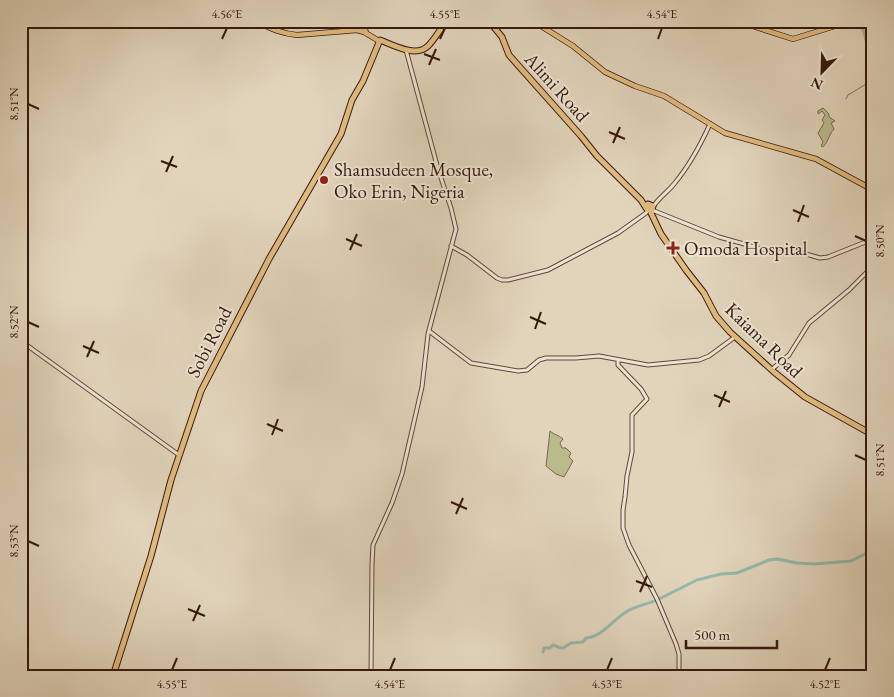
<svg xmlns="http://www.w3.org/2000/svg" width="894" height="697" font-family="'EB Garamond',serif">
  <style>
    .green { fill: #babb8b; stroke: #786a4c }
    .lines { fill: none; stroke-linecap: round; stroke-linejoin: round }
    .stream { stroke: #6f796b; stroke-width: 1 }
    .river { stroke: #95b9aa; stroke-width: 3 }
    .tertiary-casing { stroke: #604738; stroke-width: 5 }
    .primary-casing { stroke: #35180c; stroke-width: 6 }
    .trunk-casing { stroke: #35180c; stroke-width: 7 }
    .tertiary { stroke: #ece3d3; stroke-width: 3 }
    .primary { stroke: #e0ba7e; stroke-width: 4.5 }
    .trunk { stroke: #e0ba7e; stroke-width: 5 }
    .ticks { fill: none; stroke: #35180c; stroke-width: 2 }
    .poi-dot { fill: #8f2418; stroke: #ece3d3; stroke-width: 2 }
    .labels { text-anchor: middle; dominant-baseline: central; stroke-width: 4; stroke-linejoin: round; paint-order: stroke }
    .street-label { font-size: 19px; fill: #35180c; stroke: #ece3d3 }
    .poi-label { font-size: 19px; fill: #35180c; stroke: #ece3d3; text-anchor: start }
    .neatline { fill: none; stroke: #35180c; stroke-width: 2 }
    .ticks-label { font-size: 12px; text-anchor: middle; fill: #35180c }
  </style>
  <rect width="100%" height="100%" fill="#e1d4bb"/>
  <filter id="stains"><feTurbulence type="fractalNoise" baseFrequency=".004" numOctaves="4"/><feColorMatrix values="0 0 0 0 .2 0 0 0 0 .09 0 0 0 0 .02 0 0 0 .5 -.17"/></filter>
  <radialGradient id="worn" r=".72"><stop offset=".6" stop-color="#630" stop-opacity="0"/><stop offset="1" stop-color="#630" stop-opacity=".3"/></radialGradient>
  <!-- green -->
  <path class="green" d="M823,108L829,114V117L835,121L831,123L834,129C828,136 829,141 823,147L821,146L823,142L818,133L824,123L822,120L825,115L822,111L818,114V111Z
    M550,431C554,435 559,435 563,439L560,443L562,448H566L571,453L569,457L573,461L564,477L556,474L546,466Z"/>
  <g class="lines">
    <!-- stream -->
    <path class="stream" d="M846,99L848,95L873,80"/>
    <!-- river -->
    <path class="river" d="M858,21L864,32L869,52
      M870,55L873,60
      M873,70V73
      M659,599L697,580L721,574L737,573L769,560L777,559L797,563L814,564L851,561L873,550
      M563,648L571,643L583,642L586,638C602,637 613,620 626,612C633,607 648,604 657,600
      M543,652L544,648H550L553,645L561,648"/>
    <!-- tertiary casing -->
    <g class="tertiary-casing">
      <path id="tertiary" d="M653,207C658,198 668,192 674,184C690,165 700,146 710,124
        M652,210L719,237L773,252L806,254L820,258L828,257L873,239
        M451,246L467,255L497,278L502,280H508L548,270L618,233L646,213L648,210
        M429,331L471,363L518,371L527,370L539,360L546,358H576L599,356L648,365L699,360L709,356L735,337
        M21,341L179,455
        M618,360V365L641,389L647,399L632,415V452L627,476L625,497L623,510V528L629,545L657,599L676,644L679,654V676
        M771,370L789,355L809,323L849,290L873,266
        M371,676L372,564L373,545L392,503L402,474L422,387L428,334L456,229L451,208L438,169L406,50"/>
    </g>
    <!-- primary casing -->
    <g class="primary-casing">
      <path id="primary" d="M259,21C267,29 286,34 297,35L357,30L364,32L379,41
        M363,21L366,33
        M533,21L573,46L605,72L635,86L664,96L725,133L816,159L873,190
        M737,21L793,39L835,26L856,21"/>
    </g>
    <!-- trunk casing -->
    <g class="trunk-casing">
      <path id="trunk" d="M485,21L494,26L512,21
        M493,26L502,37L509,55L581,136L597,156L641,200L646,208
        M651,211L647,209L648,204L653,206L651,213L661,234L686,270L704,293L716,316L730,332L774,372L805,397L873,435
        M113,676L151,556L171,480L201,391L269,259L341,134L352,100L363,81L380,40C393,45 416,58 428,46C435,39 440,29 447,21"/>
    </g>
    <!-- tertiary -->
    <use href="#tertiary" class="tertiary"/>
    <!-- primary -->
    <use href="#primary" class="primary"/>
    <!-- trunk -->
    <use href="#trunk" class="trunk"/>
  </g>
  <!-- ticks -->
  <path class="ticks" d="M222,39L227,28M440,39L445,28M658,39L662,28M424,54L440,60M429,65L436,49M28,104L39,109M609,132L625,139M613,143L620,127M161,161L177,167M166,172L173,156M793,210L809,217M798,222L804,205M855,236L866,241M346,239L362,246M350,250L357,234M530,317L546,324M28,322L39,327M535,329L541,312M83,346L99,353M87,357L94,341M714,395L730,402M719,407L726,391M267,424L283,431M272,435L278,419M855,455L866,460M451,502L467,509M456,514L463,498M28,541L39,546M636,581L652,587M640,592L647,576M188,609L205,616M193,621L200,605M172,670L177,658M390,670L395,658M607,670L612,658M825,670L830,658"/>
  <!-- markers -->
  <g class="poi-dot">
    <circle cx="324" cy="180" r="5"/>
    <path d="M670.5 240.5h5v5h5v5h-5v5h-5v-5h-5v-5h5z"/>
  </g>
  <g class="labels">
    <!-- street labels -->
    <g class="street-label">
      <text transform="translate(557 87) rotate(48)">Alimi Road</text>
      <text transform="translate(764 340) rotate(44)">Kaiama Road</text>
      <text transform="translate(209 342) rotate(-63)">Sobi Road</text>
    </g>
    <!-- poi labels -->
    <g class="poi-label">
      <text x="334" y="169">Shamsudeen Mosque,<tspan x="334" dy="22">Oko Erin, Nigeria</tspan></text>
      <text x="684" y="248">Omoda Hospital</text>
    </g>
  </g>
  <!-- margin -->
  <rect width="894" height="697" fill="none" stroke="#e1d4bb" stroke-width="55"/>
  <!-- north arrow -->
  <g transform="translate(822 72) rotate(203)" stroke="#ece3d3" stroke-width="4" paint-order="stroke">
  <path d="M0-4L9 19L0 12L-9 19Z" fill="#35180c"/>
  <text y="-8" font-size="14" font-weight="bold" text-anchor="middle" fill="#35180c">N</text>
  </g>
  <!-- scale -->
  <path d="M686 640v8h91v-8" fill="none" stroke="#35180c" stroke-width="2.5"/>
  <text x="694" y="640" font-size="15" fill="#35180c" stroke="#ece3d3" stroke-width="4" paint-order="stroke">500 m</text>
  <rect x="28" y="28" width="838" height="642" class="neatline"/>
  <g class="ticks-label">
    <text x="227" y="18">4.56°E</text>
    <text x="445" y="18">4.55°E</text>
    <text x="662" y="18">4.54°E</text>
    <text transform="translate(14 104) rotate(-90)" y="4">8.51°N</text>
    <text transform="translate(880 241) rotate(-90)" y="4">8.50°N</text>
    <text transform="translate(14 322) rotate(-90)" y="4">8.52°N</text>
    <text transform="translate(880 460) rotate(-90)" y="4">8.51°N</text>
    <text transform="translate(14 541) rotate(-90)" y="4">8.53°N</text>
    <text x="172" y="688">4.55°E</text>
    <text x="390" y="688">4.54°E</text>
    <text x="607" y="688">4.53°E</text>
    <text x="825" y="688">4.52°E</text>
  </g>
  <rect width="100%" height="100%" filter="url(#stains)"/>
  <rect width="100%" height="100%" fill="url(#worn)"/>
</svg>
